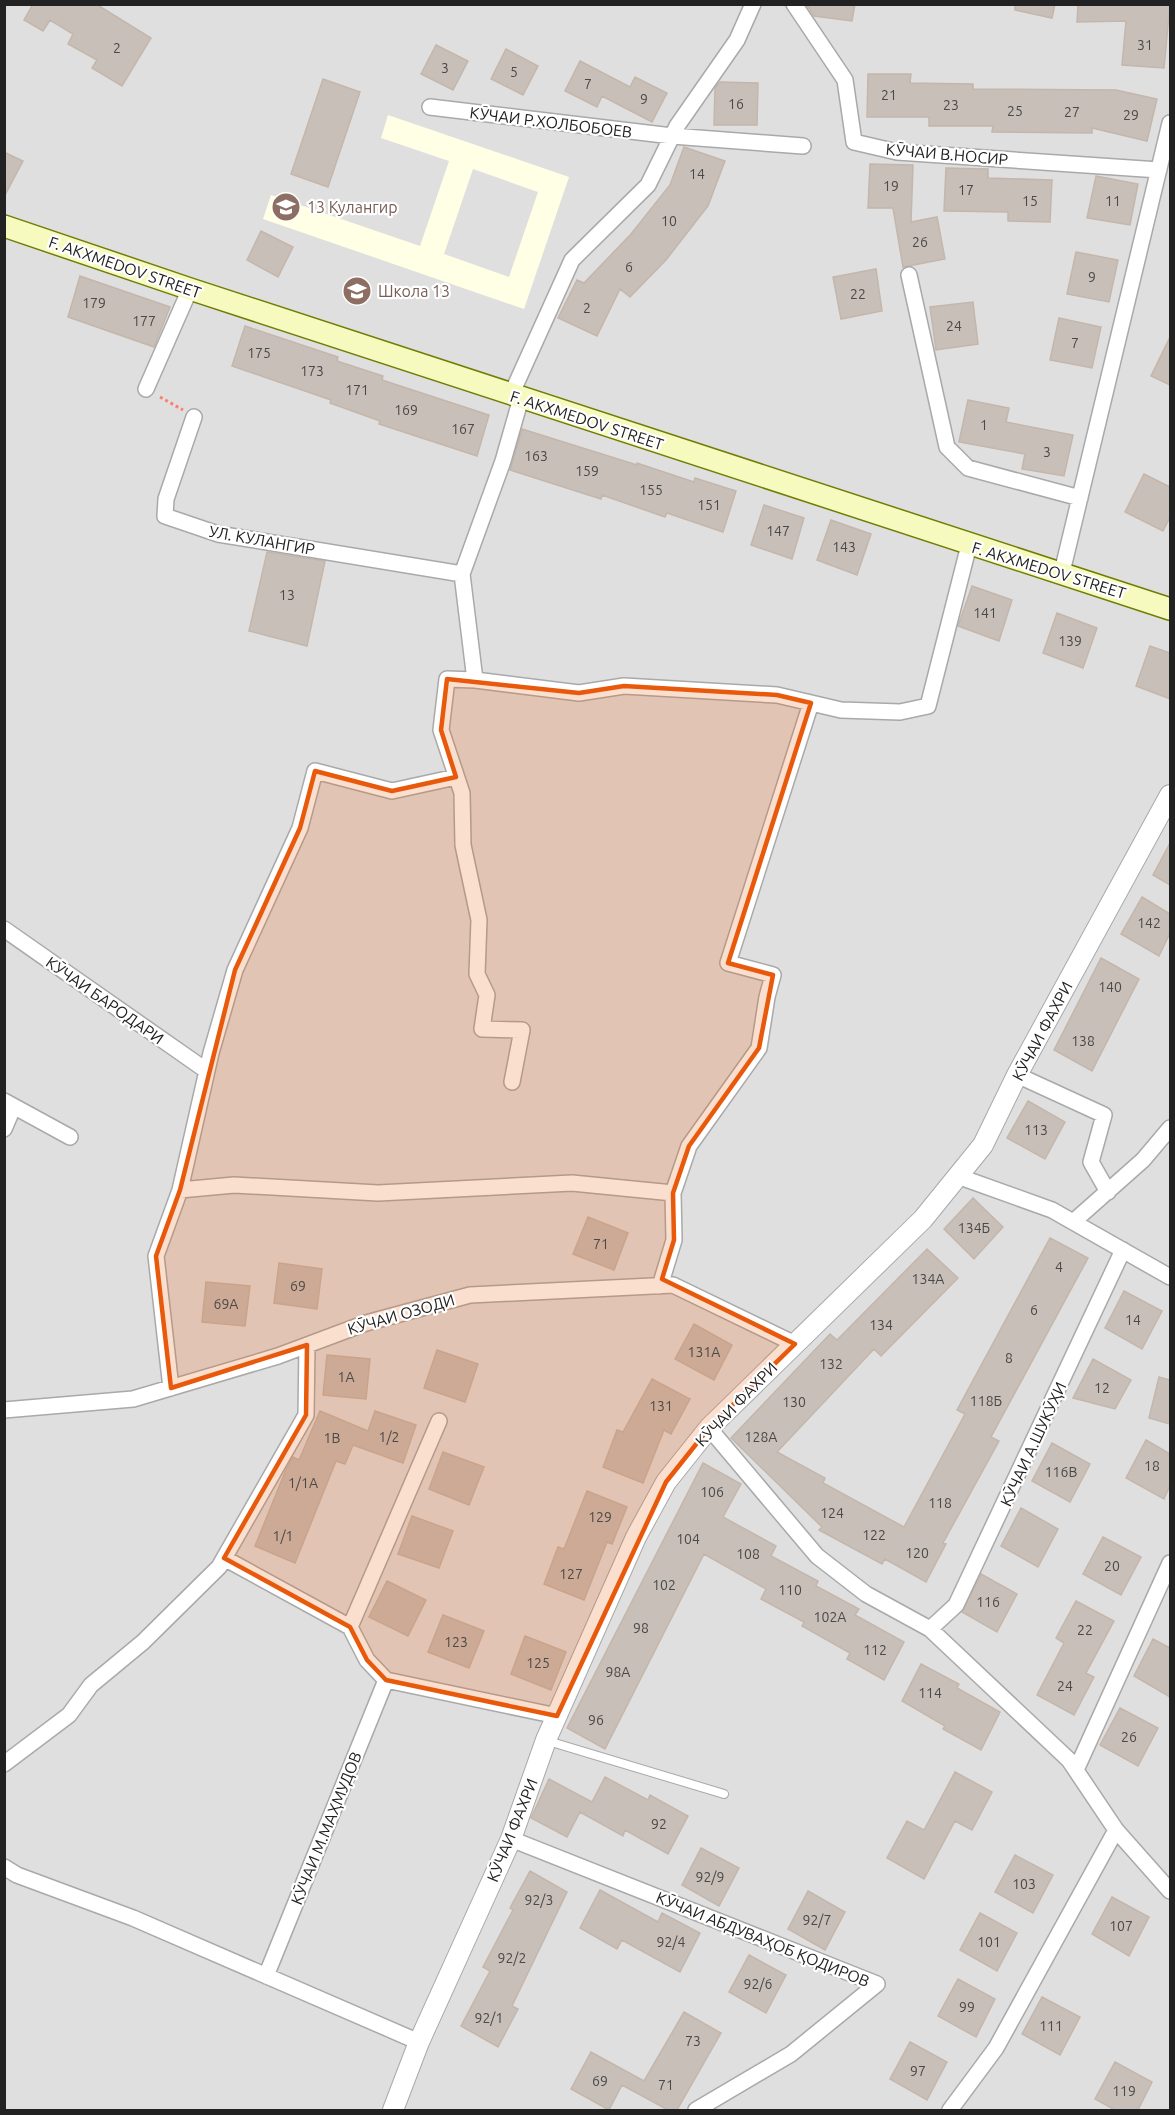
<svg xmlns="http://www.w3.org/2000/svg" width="1175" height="2115" font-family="Ubuntu,sans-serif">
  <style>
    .residential { fill: #e0dfdf }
    .education { fill: #ffffe5; fill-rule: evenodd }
    .building { fill: #c7bfb8; stroke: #c4b6ab; stroke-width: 1.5 }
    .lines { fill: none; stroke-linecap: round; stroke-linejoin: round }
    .service-casing { stroke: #a9a9a9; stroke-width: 10 }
    .minor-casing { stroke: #a9a9a9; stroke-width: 18 }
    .tertiary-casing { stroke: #a9a9a9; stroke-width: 22 }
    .secondary-casing { stroke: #707d05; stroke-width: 24 }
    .path { stroke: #fa8072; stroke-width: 3; stroke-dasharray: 3 3; stroke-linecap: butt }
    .service { stroke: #fff; stroke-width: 8 }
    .minor { stroke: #fff; stroke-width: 15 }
    .tertiary { stroke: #fff; stroke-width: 20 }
    .secondary { stroke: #f7fabf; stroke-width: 21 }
    .marked { fill: #e8590c; fill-opacity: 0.2; stroke: #e8590c; stroke-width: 4.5; stroke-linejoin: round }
    .labels { text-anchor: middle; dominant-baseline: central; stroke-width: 4.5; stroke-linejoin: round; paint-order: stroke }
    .number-label { font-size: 14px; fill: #4b4948 }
    .street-label { font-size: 16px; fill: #222; stroke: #fff }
    .education-label { font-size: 16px; fill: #785e54; stroke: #fff; text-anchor: start }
  </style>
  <rect width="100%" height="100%" fill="#f2efe9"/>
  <!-- residential -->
  <path class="residential" d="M5,5H1170V2110H5Z"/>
  <!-- education -->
  <path class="education" d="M388,115L569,177L524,309L263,219L271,195L420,246L449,161L381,138ZM473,169L538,192L509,277L444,254Z"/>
  <!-- building -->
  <path class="building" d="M33,4H96L151,38L122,86L92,68L97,60L68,44L73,34L50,20L43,31L24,20Z
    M806,4H855L852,21L814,16Z
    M1015,4H1055L1052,18L1015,10Z
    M1078,4H1170L1164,68L1122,65L1126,21L1077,22Z
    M436,45L468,61L453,90L421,74Z
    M506,49L538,66L523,95L491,79Z
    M580,61L630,87L635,77L667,93L652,122L602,96L597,107L565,91Z
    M868,74H911L910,83L973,84V89L1116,90L1157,99L1147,141L1092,128V133L992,132L993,126H929V117H867Z
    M323,79L360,92L328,187L291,174Z
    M720,82L758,83L757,125H714L715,88Z
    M684,147L725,161L708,206L666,260L630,297L620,289L597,336L558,318L577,280L584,283L631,234L670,185Z
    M4,152L23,161L4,197Z
    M870,164L913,165L911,222L937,217L945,259L903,267L893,208H868Z
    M946,168L988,169V178L1052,180L1050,222L1008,221V212L944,211Z
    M1096,176L1138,184L1130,225L1087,218Z
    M261,231L293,247L278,277L247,260Z
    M1076,252L1118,260L1109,302L1067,294Z
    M876,269L882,311L841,319L833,277Z
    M80,276L170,307L154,347L68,317Z
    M973,302L978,344L936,350L930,307Z
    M1059,318L1101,327L1092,368L1050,360Z
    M245,326L338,357L337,361L383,376L382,380L489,415L477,456L379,424L380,421L330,403L331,400L232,366Z
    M1170,337V385L1151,376Z
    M968,400L1009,408L1006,422L1073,435L1064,476L1022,469L1025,454L959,442Z
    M522,429L637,465V463L694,482L695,478L736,491L723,532L667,513L665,517L602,495L601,499L510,470Z
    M1144,474L1170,487V517L1163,531L1125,512Z
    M764,505L804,518L792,559L751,545Z
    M831,520L871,534L857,575L817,560Z
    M267,552L325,561L307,646L249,631Z
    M972,586L1012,600L999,641L958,626Z
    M1057,613L1097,628L1083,668L1043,653Z
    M1150,646L1170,653V699L1136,686Z
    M1170,843V885L1153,875Z
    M1142,897L1170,914V933L1159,956L1121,934Z
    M1101,958L1139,979L1092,1071L1054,1050Z
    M1028,1101L1065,1122L1045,1159L1007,1138Z
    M973,1198L1003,1227L974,1259L944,1229Z
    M588,1217L628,1233L614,1270L573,1254Z
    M1050,1238L1088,1258L991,1437L999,1441L943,1543L946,1544L926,1582L885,1559L882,1564L819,1530L822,1527L731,1438L830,1334L837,1340L927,1249L958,1278L881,1356L874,1349L777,1452L825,1478L823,1483L904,1527L965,1414L957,1410Z
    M279,1263L322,1269L317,1309L274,1303Z
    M206,1282L250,1286L245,1326L202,1322Z
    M1124,1291L1162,1311L1142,1349L1105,1328Z
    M694,1324L732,1345L714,1380L675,1359Z
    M437,1350L478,1364L465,1402L424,1388Z
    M327,1355L370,1359L366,1399L323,1395Z
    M1093,1359L1131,1380L1115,1409L1073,1398Z
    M1159,1377L1170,1380V1424L1149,1418Z
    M652,1379L690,1399L671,1434L664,1430L643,1483L603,1467L617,1430L623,1432Z
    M320,1411L368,1431L375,1411L416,1425L403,1463L353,1445L345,1464L336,1461L295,1563L255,1546L285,1472L293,1457L299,1460Z
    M1146,1440L1170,1454V1485L1164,1499L1126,1478Z
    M1052,1443L1090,1464L1070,1502L1032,1481Z
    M443,1452L484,1467L469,1505L429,1489Z
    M703,1463L741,1484L723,1517L776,1546L771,1556L818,1581L816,1586L859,1609L855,1615L904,1642L884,1680L847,1659L850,1653L802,1626L804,1622L761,1599L766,1589L704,1554L605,1749L567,1728Z
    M587,1491L627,1507L612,1544L607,1542L584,1600L544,1584L558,1547L564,1549Z
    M1021,1508L1058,1529L1038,1567L1001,1546Z
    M412,1516L453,1531L439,1568L398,1554Z
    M1103,1537L1141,1557L1121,1595L1083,1574Z
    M981,1574L1017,1594L997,1632L962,1612Z
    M387,1581L426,1600L408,1636L369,1617Z
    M1076,1601L1114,1621L1086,1673L1094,1677L1074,1715L1037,1695L1064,1643L1056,1638Z
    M443,1615L484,1631L469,1668L428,1652Z
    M525,1636L566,1652L551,1690L511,1674Z
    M1153,1639L1170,1648V1697L1134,1676Z
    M921,1664L959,1684L957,1688L1000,1712L981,1750L943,1729L945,1726L902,1701Z
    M1120,1708L1158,1728L1138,1766L1100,1745Z
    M955,1772L992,1792L972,1830L955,1821L924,1879L887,1858L907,1821L924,1830Z
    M605,1777L648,1800L650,1795L688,1816L668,1854L625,1830L623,1836L580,1812L567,1837L531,1818L549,1779L592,1802Z
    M701,1848L739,1868L719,1906L682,1885Z
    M1015,1855L1053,1875L1033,1913L995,1892Z
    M530,1871L567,1892L512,2006L518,2009L498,2047L461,2026L490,1971L483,1967L513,1910L510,1908Z
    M600,1890L658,1922L662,1913L700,1933L680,1972L622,1940L617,1949L580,1928Z
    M808,1891L845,1912L825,1950L788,1929Z
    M1112,1897L1149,1917L1129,1956L1092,1934Z
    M980,1913L1017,1933L997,1971L960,1950Z
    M749,1955L786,1975L766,2013L729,1992Z
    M958,1979L995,1999L976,2037L938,2016Z
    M1042,1997L1080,2017L1060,2055L1022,2034Z
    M684,2012L721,2033L677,2110H668L622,2085L609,2110L571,2089L591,2052L644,2081Z
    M910,2042L947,2062L927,2100L890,2079Z
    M1115,2062L1152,2082L1138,2110H1115L1095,2099Z"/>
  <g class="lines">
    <!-- service casing -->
    <g class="service-casing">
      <path id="service" d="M548,1741L724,1794"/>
    </g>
    <!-- minor casing -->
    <g class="minor-casing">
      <path id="minor" d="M794,4L845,80L854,142L897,152L1159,170
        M430,107L672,136L803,146
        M909,275L947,447L968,468L1080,498
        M146,389L190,289
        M511,395L572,260L648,185L677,126L737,40L753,4
        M521,398L503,461L462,574L475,680L579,693L624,686L777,695L841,710L900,712L928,706L969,545
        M194,417L166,499L165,516L218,534L462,574
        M1062,572L1170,123
        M475,680L447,679L441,730L462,793L463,845L479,920L477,974L487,995L482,1029L522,1030L512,1082
        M4,929L207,1071
        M1017,1075L1104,1115L1091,1162L1108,1192
        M4,1101L70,1137
        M4,1129L13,1108
        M960,1177L1052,1210L1170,1277
        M180,1190L234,1185L378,1193L572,1183L673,1193
        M1073,1222L1143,1160L1170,1128
        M660,1286L674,1240L673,1193L689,1146L759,1048L767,997L773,975L728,963L811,703
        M171,1388L156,1256L180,1190L211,1053L235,970L300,828L315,771L392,791L456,777
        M4,1410L133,1399L278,1356L366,1323L470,1295L673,1285L795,1344
        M709,1428L817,1556L866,1594L930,1629L1069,1760L1116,1830L1170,1891
        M224,1558L350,1627L367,1660L386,1680L557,1716
        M350,1627L439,1421
        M930,1629L956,1605L1123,1250
        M4,1764L69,1715L91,1685L143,1642L219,1567L306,1415L307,1345
        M1076,1770L1170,1563
        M511,1839L877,1984L791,2054L696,2110
        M4,1867L17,1875L133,1918L419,2042
        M266,1976L386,1680
        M950,2110L996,2048L1116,1830"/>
    </g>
    <!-- tertiary casing -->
    <g class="tertiary-casing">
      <path id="tertiary" d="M393,2110L419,2042L511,1839L546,1740L636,1537L666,1482L709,1428L923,1219L983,1145L1017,1075L1170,795"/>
    </g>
    <!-- secondary casing -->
    <g class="secondary-casing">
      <path id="secondary" d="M4,226L190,289L1170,609"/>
    </g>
    <!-- path -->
    <path class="path" d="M160,397L183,410"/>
    <!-- service -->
    <use href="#service" class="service"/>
    <!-- minor -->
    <use href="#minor" class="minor"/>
    <!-- tertiary -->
    <use href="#tertiary" class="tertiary"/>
    <!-- secondary -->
    <use href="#secondary" class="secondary"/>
  </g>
  <!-- marked area -->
  <path class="marked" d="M447,679L579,693L624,686L777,695L811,703L728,963L773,975L759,1048L689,1146L673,1193L674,1240L662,1279L795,1344L709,1428L666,1482L557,1716L386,1680L367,1660L350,1627L224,1558L306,1415L307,1345L171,1388L156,1256L180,1190L235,970L300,828L315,771L392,791L456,777L441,730Z"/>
  <!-- icons -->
  <defs>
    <g id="school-disc" transform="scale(1.5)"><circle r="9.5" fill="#8d6e63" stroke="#fff"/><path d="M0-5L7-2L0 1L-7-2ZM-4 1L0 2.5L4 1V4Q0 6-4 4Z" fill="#fff"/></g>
  </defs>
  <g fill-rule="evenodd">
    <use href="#school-disc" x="286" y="207"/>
    <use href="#school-disc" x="357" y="291"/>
  </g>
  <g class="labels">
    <!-- number labels -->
    <g class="number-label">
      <text x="1145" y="45">31</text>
      <text x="117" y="48">2</text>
      <text x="445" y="68">3</text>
      <text x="514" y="72">5</text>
      <text x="588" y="84">7</text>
      <text x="889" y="95">21</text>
      <text x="644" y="99">9</text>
      <text x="736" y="104">16</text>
      <text x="951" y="105">23</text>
      <text x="1015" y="111">25</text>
      <text x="1072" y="112">27</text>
      <text x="1131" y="115">29</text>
      <text x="697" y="174">14</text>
      <text x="891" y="186">19</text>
      <text x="966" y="190">17</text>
      <text x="1030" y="201">15</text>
      <text x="1113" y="201">11</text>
      <text x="669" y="221">10</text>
      <text x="920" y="242">26</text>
      <text x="629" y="267">6</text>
      <text x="1092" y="277">9</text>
      <text x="858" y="294">22</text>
      <text x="94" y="303">179</text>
      <text x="587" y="308">2</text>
      <text x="144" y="321">177</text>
      <text x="954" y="326">24</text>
      <text x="1075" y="343">7</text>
      <text x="259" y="353">175</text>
      <text x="312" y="371">173</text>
      <text x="357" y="390">171</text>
      <text x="406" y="410">169</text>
      <text x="984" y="425">1</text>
      <text x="463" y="429">167</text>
      <text x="1047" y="452">3</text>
      <text x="536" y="456">163</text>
      <text x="587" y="471">159</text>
      <text x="651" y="490">155</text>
      <text x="709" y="505">151</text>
      <text x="778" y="531">147</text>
      <text x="844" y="547">143</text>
      <text x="287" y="595">13</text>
      <text x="985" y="613">141</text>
      <text x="1070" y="641">139</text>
      <text x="1149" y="923">142</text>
      <text x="1110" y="987">140</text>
      <text x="1083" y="1041">138</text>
      <text x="1036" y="1130">113</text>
      <text x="974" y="1228">134Б</text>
      <text x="601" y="1244">71</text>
      <text x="1059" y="1267">4</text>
      <text x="928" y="1279">134А</text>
      <text x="298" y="1286">69</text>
      <text x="226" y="1304">69А</text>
      <text x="1034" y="1310">6</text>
      <text x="1133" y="1320">14</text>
      <text x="881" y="1325">134</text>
      <text x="704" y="1352">131А</text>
      <text x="1009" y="1358">8</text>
      <text x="831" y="1364">132</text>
      <text x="346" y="1377">1А</text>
      <text x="1102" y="1388">12</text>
      <text x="986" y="1401">118Б</text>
      <text x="794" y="1402">130</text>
      <text x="661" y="1406">131</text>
      <text x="389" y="1437">1/2</text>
      <text x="761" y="1437">128А</text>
      <text x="332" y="1438">1В</text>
      <text x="1152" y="1466">18</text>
      <text x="1061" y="1472">116В</text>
      <text x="303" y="1483">1/1А</text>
      <text x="712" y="1492">106</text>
      <text x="940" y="1503">118</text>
      <text x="832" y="1513">124</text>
      <text x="600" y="1517">129</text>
      <text x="874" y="1535">122</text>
      <text x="283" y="1536">1/1</text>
      <text x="688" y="1539">104</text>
      <text x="917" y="1553">120</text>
      <text x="748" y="1554">108</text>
      <text x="1112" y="1566">20</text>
      <text x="571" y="1574">127</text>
      <text x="664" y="1585">102</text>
      <text x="790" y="1590">110</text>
      <text x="988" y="1602">116</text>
      <text x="830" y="1617">102А</text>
      <text x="641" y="1628">98</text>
      <text x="1085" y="1630">22</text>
      <text x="456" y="1642">123</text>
      <text x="875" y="1650">112</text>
      <text x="538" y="1663">125</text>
      <text x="618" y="1672">98А</text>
      <text x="1065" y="1686">24</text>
      <text x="930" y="1693">114</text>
      <text x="596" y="1720">96</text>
      <text x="1129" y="1737">26</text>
      <text x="659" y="1824">92</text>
      <text x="710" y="1877">92/9</text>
      <text x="1024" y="1884">103</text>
      <text x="539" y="1900">92/3</text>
      <text x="817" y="1920">92/7</text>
      <text x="1121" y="1926">107</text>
      <text x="671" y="1942">92/4</text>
      <text x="989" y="1942">101</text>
      <text x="512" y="1958">92/2</text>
      <text x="758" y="1984">92/6</text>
      <text x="967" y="2007">99</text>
      <text x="489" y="2018">92/1</text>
      <text x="1051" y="2026">111</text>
      <text x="693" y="2041">73</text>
      <text x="918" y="2071">97</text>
      <text x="600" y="2081">69</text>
      <text x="666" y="2085">71</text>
      <text x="1124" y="2091">119</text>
    </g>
    <!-- street labels -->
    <g class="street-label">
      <text transform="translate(551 122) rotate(7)">КӮЧАИ Р.ХОЛБОБОЕВ</text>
      <text transform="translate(947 154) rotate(5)">КӮЧАИ В.НОСИР</text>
      <text transform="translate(125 267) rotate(19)">F. AKXMEDOV STREET</text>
      <text transform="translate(587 420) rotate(18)">F. AKXMEDOV STREET</text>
      <text transform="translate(262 540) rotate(10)">УЛ. КУЛАНГИР</text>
      <text transform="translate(1049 570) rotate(17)">F. AKXMEDOV STREET</text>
      <text transform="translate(105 1000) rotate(35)">КӮЧАИ БАРОДАРИ</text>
      <text transform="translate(1042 1031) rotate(-62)">КӮЧАИ ФАХРИ</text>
      <text transform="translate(401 1314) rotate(-16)">КӮЧАИ ОЗОДИ</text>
      <text transform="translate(736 1404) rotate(-46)">КӮЧАИ ФАХРИ</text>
      <text transform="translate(1033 1444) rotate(-65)">КӮЧАИ А.ШУКӮҲИ</text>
      <text transform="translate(326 1828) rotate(-68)">КӮЧАИ М.МАҲМУДОВ</text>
      <text transform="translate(512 1830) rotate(-68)">КӮЧАИ ФАХРИ</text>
      <text transform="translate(763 1939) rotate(22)">КӮЧАИ АБДУВАҲОБ ҚОДИРОВ</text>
    </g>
    <!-- education labels -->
    <g class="education-label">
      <text x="307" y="207">13 Кулангир</text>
      <text x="378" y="291">Школа 13</text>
    </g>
  </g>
  <!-- border -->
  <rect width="1175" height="2115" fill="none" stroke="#222222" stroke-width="12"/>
</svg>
